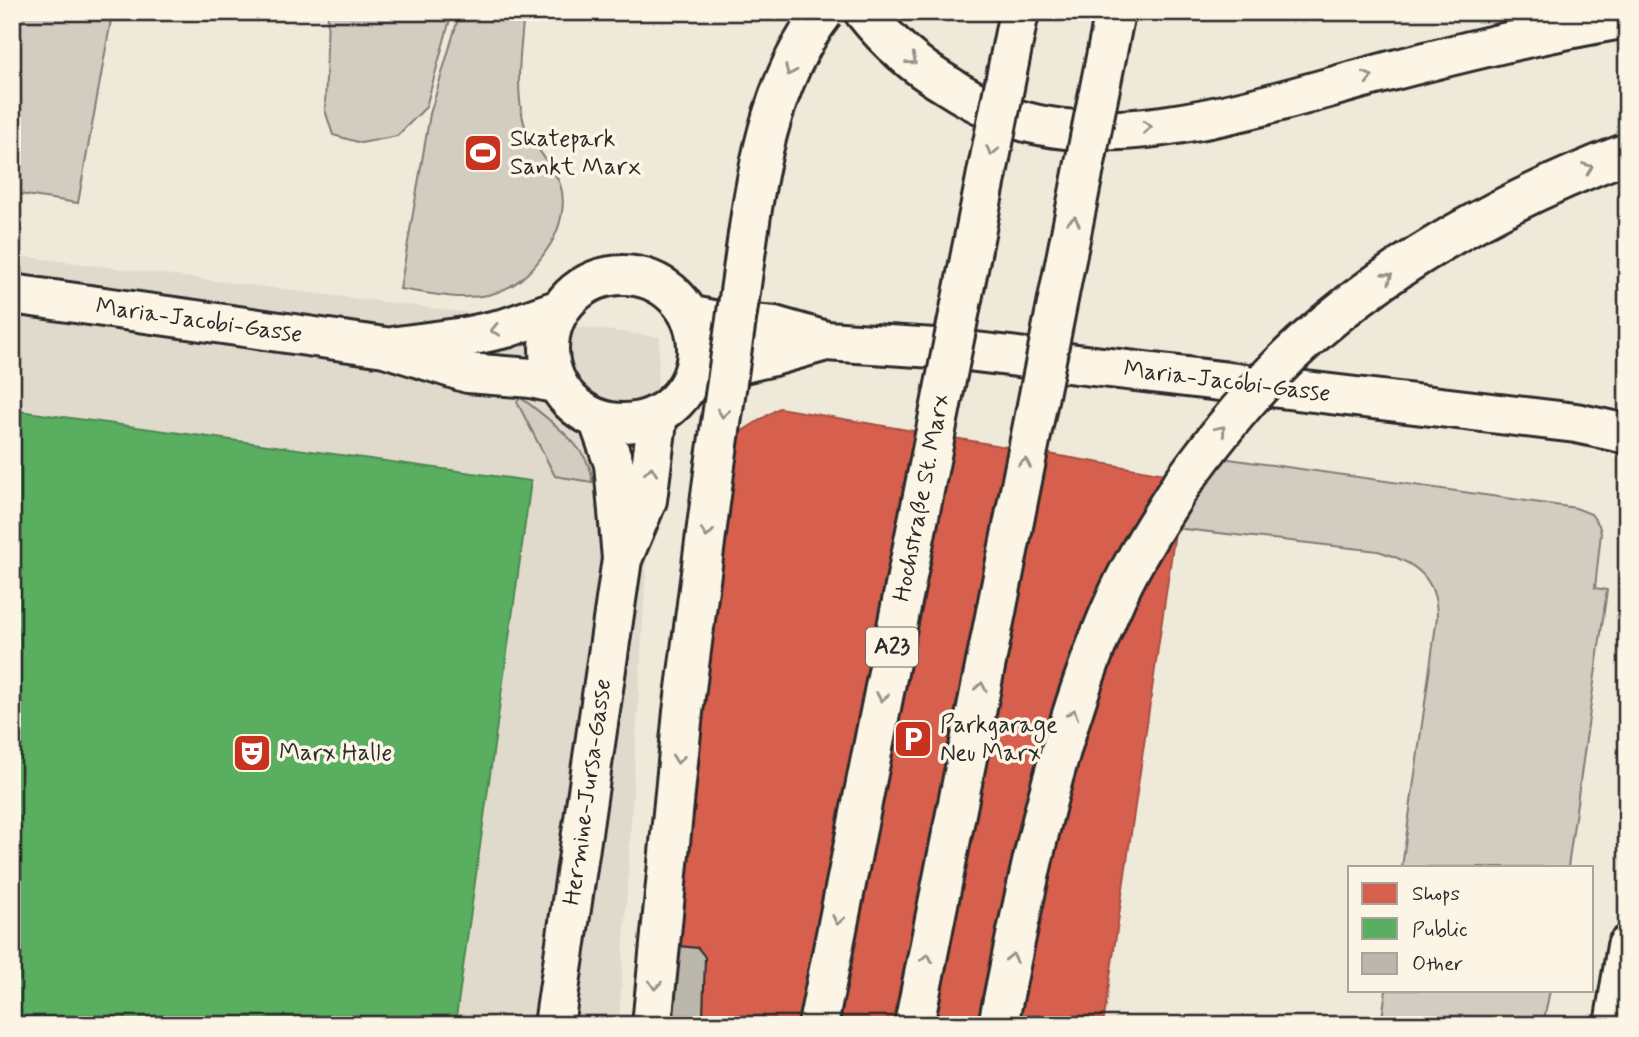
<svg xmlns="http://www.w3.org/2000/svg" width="1639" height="1037" font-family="Mynerve,sans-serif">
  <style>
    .built { fill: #e0dacc }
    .green { fill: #d2cdc0; stroke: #7e7c76; stroke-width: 2 }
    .shops { fill: #d6604d; stroke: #a35043; stroke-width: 2 }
    .public { fill: #5aae61; stroke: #4c8751; stroke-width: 2 }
    .building { fill: #bcb7ac; stroke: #2b2b2b; stroke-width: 2 }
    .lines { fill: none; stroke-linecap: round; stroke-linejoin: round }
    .minor-casing { stroke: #2b2b2b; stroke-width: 44 }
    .major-casing { stroke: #2b2b2b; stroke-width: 44 }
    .highway-casing { stroke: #2b2b2b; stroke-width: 44 }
    .minor { stroke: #fcf5e5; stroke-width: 38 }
    .major { stroke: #fcf5e5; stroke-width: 38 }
    .highway { stroke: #fcf5e5; stroke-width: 38 }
    .highway-bridge-casing { stroke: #2b2b2b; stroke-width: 44; stroke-linecap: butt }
    .highway-bridge { stroke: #fcf5e5; stroke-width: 38 }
    .oneway { stroke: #949088 }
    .labels { text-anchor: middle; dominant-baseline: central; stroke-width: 7; stroke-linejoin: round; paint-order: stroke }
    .shield { fill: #fcf5e5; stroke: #6a6863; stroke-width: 2 }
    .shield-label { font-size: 23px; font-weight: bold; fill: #2b2b2b }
    .poi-label { font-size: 24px; fill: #2b2b2b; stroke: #fcf5e5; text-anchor: start }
    .street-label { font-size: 24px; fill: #2b2b2b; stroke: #fcf5e5 }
  </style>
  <rect width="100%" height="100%" fill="#efe9da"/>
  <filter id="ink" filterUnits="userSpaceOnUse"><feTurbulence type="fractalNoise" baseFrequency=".0143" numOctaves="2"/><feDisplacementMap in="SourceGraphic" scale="14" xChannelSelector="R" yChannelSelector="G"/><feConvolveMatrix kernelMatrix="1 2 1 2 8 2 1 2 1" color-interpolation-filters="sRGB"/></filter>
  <g filter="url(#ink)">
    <!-- built -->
    <path class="built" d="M12,255L660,337L619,1025H12Z"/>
    <!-- green -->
    <path class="green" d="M12,12H114L111,20L78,203L12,193Z
      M328,12H452L426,107L397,136L361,143L333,135L325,110Z
      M460,12H524C521,47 515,85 523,119C527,139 552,164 560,184C567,203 560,229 550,245C509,310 467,300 400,289L430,114Z
      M520,397C543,415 594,450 592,482L555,476L517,402Z
      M1187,453L1576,508L1591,514L1599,525L1601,533L1595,588L1607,590L1568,867H1402L1437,617C1437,576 1414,562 1378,551L1175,528Z
      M1386,990H1550L1543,1025H1381Z"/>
    <!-- shops -->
    <path class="shops" d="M779,408L1183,477L1103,1025H669L715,448Z"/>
    <!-- public -->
    <path class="public" d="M12,410L531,481L455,1025H12Z"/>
    <!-- building -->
    <path class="building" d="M668,945L698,948L705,957L703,1015L696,1021H663Z"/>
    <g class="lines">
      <!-- minor casing -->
      <g class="minor-casing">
        <path id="minor" d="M549 349a74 74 0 1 1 148 0a74 74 0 1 1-148 0Z
          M12,294L385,347L468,373L531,378L558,384
          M689,315L713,320L774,326L826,341L950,349L1576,423L1627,434
          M397,346L465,337L506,328L560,309
          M701,378L714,370L773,356L826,341
          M623,557L647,500L658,414
          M554,1025L622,559L614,464L598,419"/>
      </g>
      <!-- major casing -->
      <g class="major-casing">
        <path id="major" d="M1614,1025L1627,946"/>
      </g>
      <!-- highway casing -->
      <g class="highway-casing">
        <path id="highway" d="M864,12C887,41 915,66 947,85C964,96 981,105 999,113C1108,158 1260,106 1368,77C1454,54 1539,33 1627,18
          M652,1025L683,712L715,465
          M998,1025C1027,880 1056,731 1117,596C1135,557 1158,521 1181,485"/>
      </g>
      <!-- minor -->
      <use href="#minor" class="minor"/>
      <!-- major -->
      <use href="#major" class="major"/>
      <!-- highway -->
      <use href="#highway" class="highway"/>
      <!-- highway-bridge casing -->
      <g class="highway-bridge-casing">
        <path id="highway-bridge" d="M715,465C724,405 732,345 741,285C754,193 764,89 824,12
          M1181,485C1217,435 1256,386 1302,344C1395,259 1510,198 1627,153
          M818,1025L1019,12
          M914,1025L1115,12"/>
      </g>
      <!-- highway-bridge -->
      <use href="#highway-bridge" class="highway-bridge"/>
    </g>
    <!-- one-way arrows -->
    <defs><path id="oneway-chevron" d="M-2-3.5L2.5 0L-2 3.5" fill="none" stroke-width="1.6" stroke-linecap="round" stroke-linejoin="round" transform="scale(1.75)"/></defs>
    <g class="oneway">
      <use href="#oneway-chevron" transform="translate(912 60) rotate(39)"/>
      <use href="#oneway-chevron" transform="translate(790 71) rotate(113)"/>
      <use href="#oneway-chevron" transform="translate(1368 77) rotate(-15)"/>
      <use href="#oneway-chevron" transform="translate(1147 127) rotate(-4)"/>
      <use href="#oneway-chevron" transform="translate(992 151) rotate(101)"/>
      <use href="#oneway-chevron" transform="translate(1588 168) rotate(-21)"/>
      <use href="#oneway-chevron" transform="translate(1074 221) rotate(-79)"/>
      <use href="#oneway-chevron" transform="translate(1388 277) rotate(-36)"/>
      <use href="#oneway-chevron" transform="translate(495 330) rotate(168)"/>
      <use href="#oneway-chevron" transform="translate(723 413) rotate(98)"/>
      <use href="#oneway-chevron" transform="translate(1221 430) rotate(-50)"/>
      <use href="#oneway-chevron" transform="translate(1025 463) rotate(-79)"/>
      <use href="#oneway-chevron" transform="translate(651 471) rotate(-83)"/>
      <use href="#oneway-chevron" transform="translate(707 533) rotate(97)"/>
      <use href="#oneway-chevron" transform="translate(981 687) rotate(-79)"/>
      <use href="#oneway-chevron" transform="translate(882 697) rotate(101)"/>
      <use href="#oneway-chevron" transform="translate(1073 714) rotate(-71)"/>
      <use href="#oneway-chevron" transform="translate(678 759) rotate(96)"/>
      <use href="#oneway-chevron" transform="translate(838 920) rotate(101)"/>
      <use href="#oneway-chevron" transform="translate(927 958) rotate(-79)"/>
      <use href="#oneway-chevron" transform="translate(1012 958) rotate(-78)"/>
      <use href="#oneway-chevron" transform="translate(655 985) rotate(95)"/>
    </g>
  </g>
  <!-- icons -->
  <defs>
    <g id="stadium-square" transform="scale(2.0125)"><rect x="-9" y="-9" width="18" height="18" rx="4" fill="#c8321e" stroke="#fcf5e5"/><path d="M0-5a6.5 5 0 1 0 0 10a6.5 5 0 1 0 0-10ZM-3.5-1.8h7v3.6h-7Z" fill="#fff"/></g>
    <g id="parking-square" transform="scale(2.0125)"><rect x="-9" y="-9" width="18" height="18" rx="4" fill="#c8321e" stroke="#fcf5e5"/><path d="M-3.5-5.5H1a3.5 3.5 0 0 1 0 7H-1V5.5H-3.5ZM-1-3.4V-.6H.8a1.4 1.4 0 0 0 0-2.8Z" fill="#fff"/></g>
    <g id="theatre-square" transform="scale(2.0125)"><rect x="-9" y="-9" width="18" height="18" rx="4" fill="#c8321e" stroke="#fcf5e5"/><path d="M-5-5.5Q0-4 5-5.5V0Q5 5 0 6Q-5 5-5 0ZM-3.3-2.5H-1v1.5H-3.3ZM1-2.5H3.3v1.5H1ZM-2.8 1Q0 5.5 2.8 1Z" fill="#fff"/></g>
  </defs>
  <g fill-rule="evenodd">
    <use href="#stadium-square" x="483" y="153"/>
    <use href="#parking-square" x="913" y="739"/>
    <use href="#theatre-square" x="252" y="753"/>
  </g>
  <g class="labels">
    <!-- shield labels -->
    <rect class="shield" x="866" y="627.5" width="52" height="39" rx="5"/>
    <g class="shield-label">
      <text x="892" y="647">A23</text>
    </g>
    <!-- poi labels -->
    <g class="poi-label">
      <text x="510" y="139">Skatepark<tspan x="510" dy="28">Sankt Marx</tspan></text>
      <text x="940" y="725">Parkgarage<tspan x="940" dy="28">Neu Marx</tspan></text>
      <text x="279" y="753">Marx Halle</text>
    </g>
    <!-- street labels -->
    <g class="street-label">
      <text transform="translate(199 321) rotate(8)">Maria-Jacobi-Gasse</text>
      <text transform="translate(1227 382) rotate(7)">Maria-Jacobi-Gasse</text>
      <text transform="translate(922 498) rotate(-79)">Hochstraße St. Marx</text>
      <text transform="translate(588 792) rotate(-82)">Hermine-Jursa-Gasse</text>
    </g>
  </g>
  <!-- margin -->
  <rect width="1639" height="1037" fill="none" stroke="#fcf5e5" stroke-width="42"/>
  <rect x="21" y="21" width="1597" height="995" fill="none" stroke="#2b2b2b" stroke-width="2.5" filter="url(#ink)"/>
  <!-- legend -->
  <rect x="1348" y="866" width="245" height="126" fill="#fcf5e5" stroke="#a8a49b" stroke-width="2"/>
  <rect x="1362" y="883" width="35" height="21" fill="#d6604d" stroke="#a8a49b" stroke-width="2"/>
  <text x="1412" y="900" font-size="21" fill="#2b2b2b">Shops</text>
  <rect x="1362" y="918" width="35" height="21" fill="#5aae61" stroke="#a8a49b" stroke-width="2"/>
  <text x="1412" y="936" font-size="21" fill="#2b2b2b">Public</text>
  <rect x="1362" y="953" width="35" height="21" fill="#bcb7ac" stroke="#a8a49b" stroke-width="2"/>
  <text x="1412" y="970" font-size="21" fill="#2b2b2b">Other</text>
</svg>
